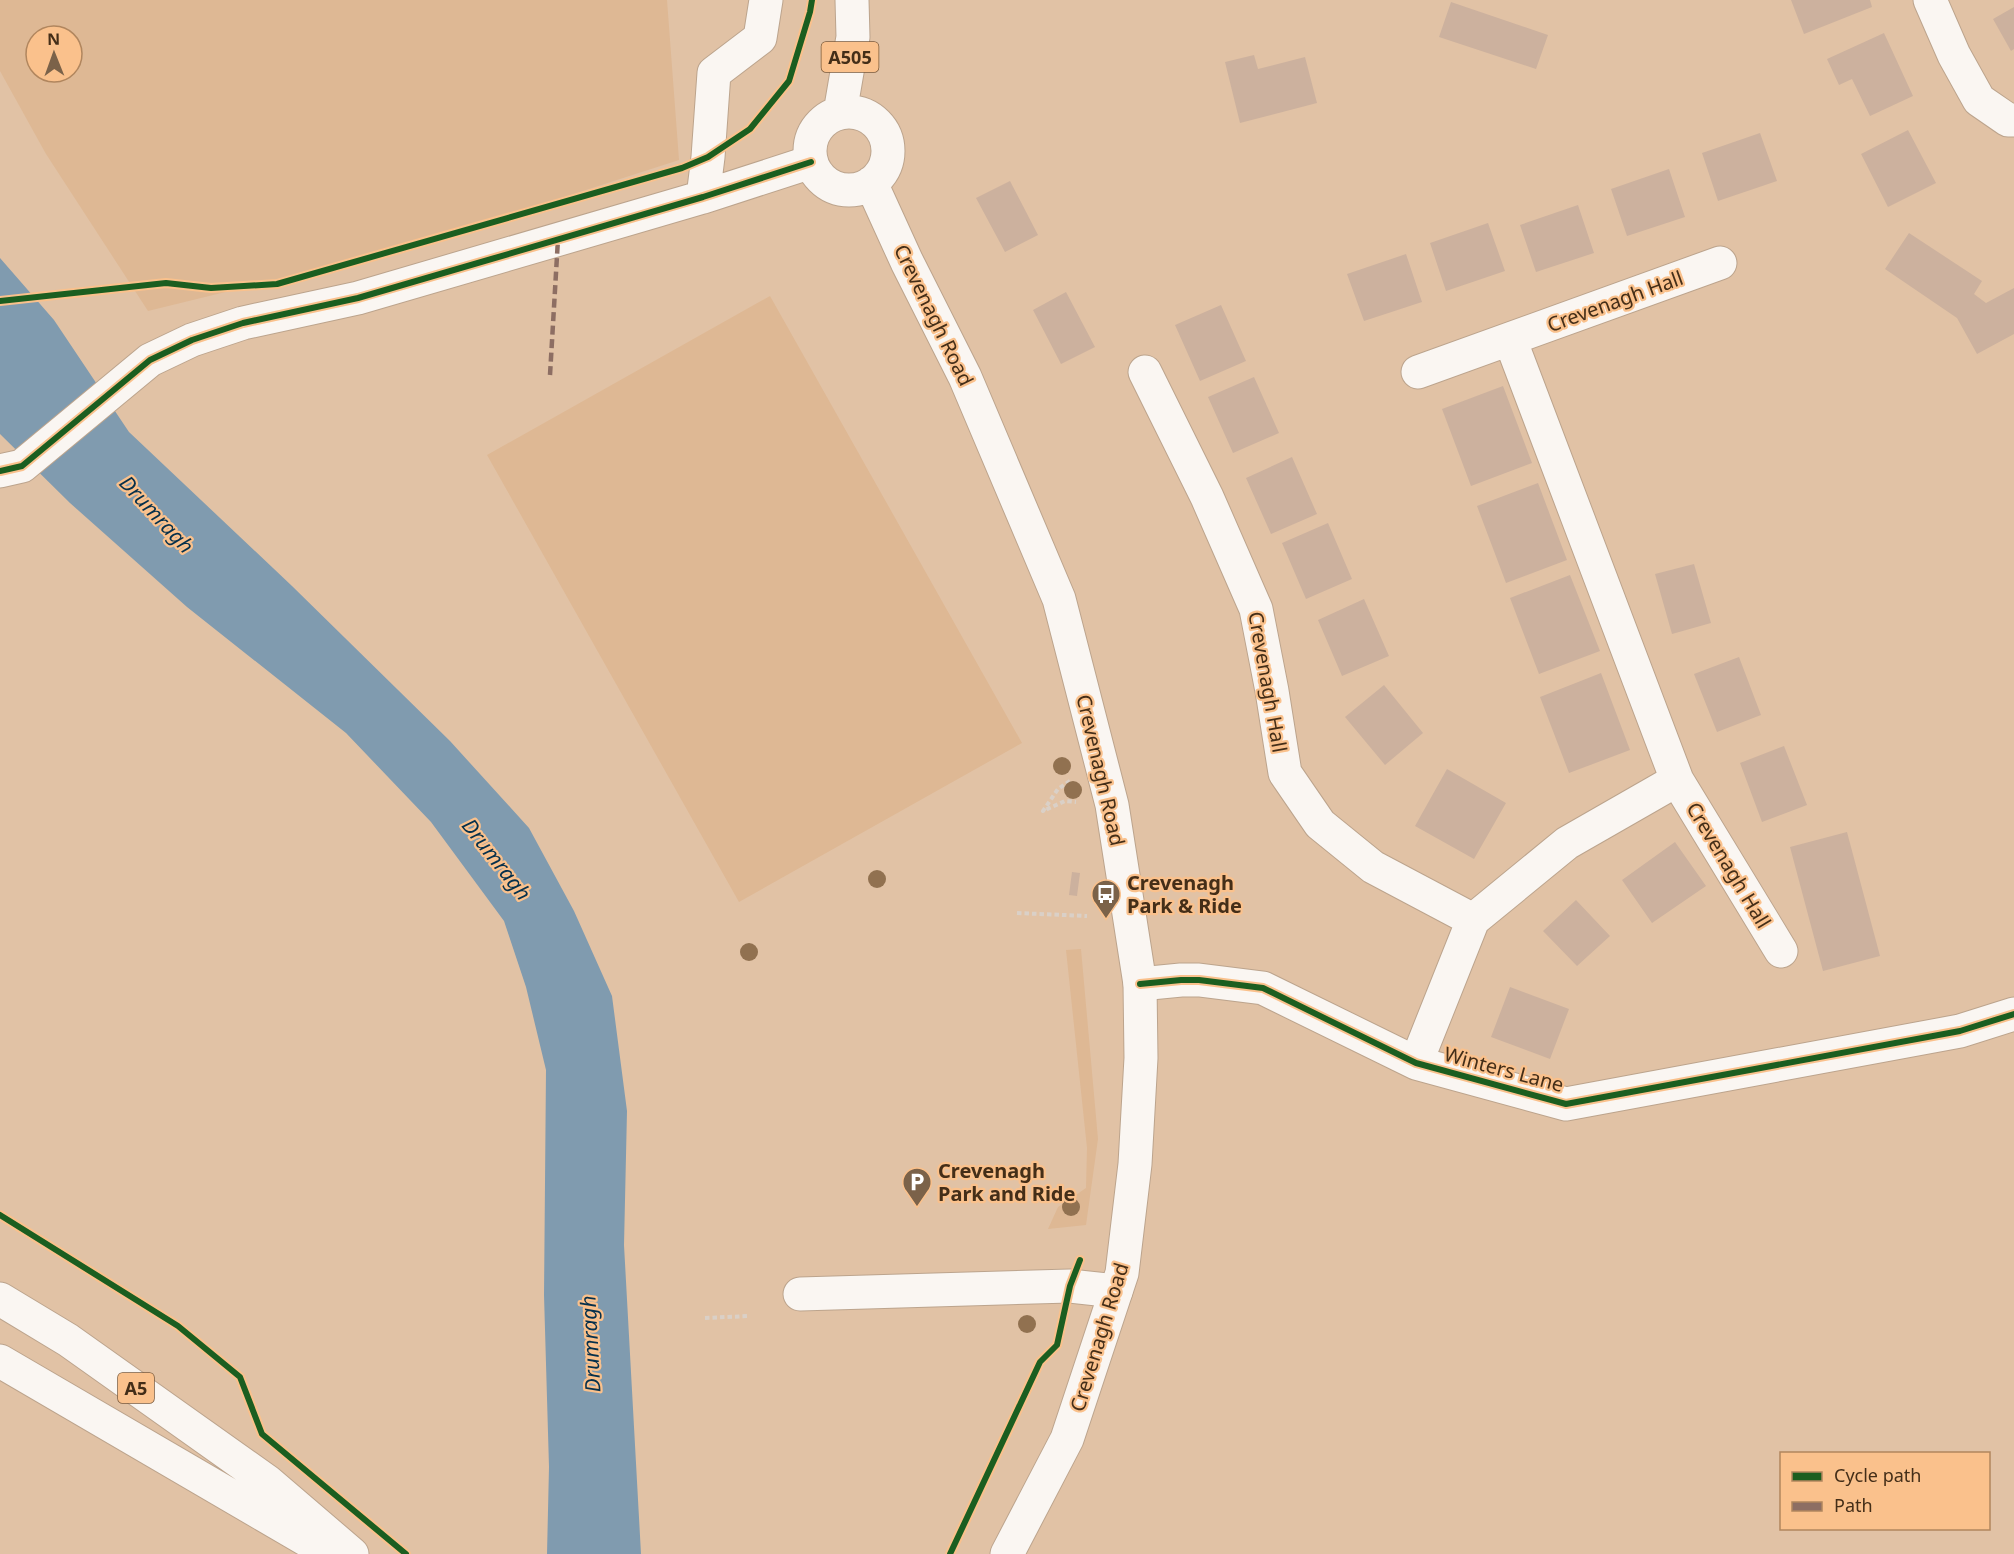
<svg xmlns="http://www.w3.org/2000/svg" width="2014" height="1554" font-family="'Noto Sans',sans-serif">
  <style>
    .green { fill: #deb894; fill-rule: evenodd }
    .water { fill: #809baf }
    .building { fill: #ccb19e }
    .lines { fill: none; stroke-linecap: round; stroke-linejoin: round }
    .minor-casing { stroke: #bca48d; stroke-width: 35 }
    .highway-casing { stroke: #bca48d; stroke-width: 35 }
    .path { stroke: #dad0c7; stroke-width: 4; stroke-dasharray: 4.5 3; stroke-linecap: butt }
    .minor { stroke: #faf6f2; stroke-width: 33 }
    .highway { stroke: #faf6f2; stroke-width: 33 }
    .quiet { stroke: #8d6e63; stroke-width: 4.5; stroke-dasharray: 9 4.5; stroke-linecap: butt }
    .cycleway-casing { stroke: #fac18c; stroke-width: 10 }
    .cycleway { stroke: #1b5e20; stroke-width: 6 }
    .tree { fill: #917150 }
    .labels { text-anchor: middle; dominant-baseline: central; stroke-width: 4.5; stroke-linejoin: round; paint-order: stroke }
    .shield { fill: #fac18c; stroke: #7b5a3b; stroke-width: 1.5 }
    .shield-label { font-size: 18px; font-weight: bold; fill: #442e18 }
    .street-label { font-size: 20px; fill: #442e18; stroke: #fac18c }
    .poi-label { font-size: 20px; font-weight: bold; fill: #442e18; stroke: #fac18c; text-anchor: start }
    .water-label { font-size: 21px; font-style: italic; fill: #05304c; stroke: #fac18c }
  </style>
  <rect width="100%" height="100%" fill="#e1c2a5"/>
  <!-- green -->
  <path class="green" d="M0,0H667L679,160L527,209L315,270L148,311L46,154L0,71ZM36,36H72V72H36Z
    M770,296L1022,743L739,902L487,455Z
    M1081,949L1098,1139L1086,1225L1048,1229L1058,1207L1086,1188L1087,1148L1066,950Z"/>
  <!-- water -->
  <path class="water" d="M0,258L54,320L129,432L292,586L450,741L529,828L574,911L612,996L627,1111L624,1245L641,1554H547L549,1467L544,1295L546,1070L526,987L504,921L431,822L346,733L187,607L70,503L0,434Z"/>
  <!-- building -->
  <path class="building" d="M1791,0H1870L1872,7L1804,34Z
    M1451,2L1548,35L1536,69L1439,37Z
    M2014,7V49L2011,51L1993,19Z
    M1884,33L1913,96L1870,116L1852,79L1839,85L1827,59Z
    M1254,55L1258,69L1305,57L1317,103L1240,123L1225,62Z
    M1908,130L1936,183L1888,207L1861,154Z
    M1760,133L1777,181L1718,201L1702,153Z
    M1669,169L1685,217L1627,236L1611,189Z
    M1010,181L1038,235L1005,252L976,198Z
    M1578,205L1594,253L1536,272L1520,225Z
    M1488,223L1505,271L1446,291L1430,243Z
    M1909,233L1982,281L1974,294L1986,303L2014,288V334L1977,354L1957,318L1885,269Z
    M1406,254L1422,302L1364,321L1347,274Z
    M1066,292L1095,347L1061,364L1033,310Z
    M1221,305L1246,361L1200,381L1175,325Z
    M1254,377L1279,433L1233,453L1208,397Z
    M1503,386L1532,463L1471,486L1442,409Z
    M1292,457L1317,514L1271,534L1246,478Z
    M1538,483L1567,560L1506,583L1477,506Z
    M1328,523L1352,579L1306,599L1282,543Z
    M1694,564L1711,623L1672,634L1655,574Z
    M1570,575L1600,651L1539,674L1510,598Z
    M1364,599L1389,656L1342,676L1318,620Z
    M1739,657L1761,715L1717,732L1694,674Z
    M1601,673L1630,750L1569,773L1540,697Z
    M1384,685L1423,733L1385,765L1345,717Z
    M1784,746L1807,805L1762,822L1740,763Z
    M1447,769L1506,803L1474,859L1415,826Z
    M1847,832L1880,956L1823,971L1790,847Z
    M1675,842L1706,886L1652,923L1622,880Z
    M1072,872L1080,873L1077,896L1069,895Z
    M1576,900L1610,936L1577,966L1543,931Z
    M1510,987L1569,1009L1550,1059L1491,1037Z"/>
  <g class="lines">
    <!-- minor casing -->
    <g class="minor-casing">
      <path id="minor" d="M1930,0L1954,55L1979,100L2008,120H2014
        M703,197L708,157L714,73L760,38L766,0
        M1510,339L1677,780L1781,951
        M1145,372L1207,497L1256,609L1272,691L1285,773L1320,824L1373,867L1473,920
        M1418,372L1720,263
        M0,471L22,466L150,360L192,340L243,323L358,298L703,197L811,162
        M1140,984L1181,980H1199L1263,988L1416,1063L1566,1104L1960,1031L2014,1014
        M1416,1063L1473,920L1567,843L1677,780
        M800,1294L1070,1286L1116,1291"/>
    </g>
    <!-- highway casing -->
    <g class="highway-casing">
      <path id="highway" d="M810 151a39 39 0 1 1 78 0a39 39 0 1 1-78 0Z
        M840,113L853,37L852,0
        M871,183L907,262L965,377L1059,599L1112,805L1140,984L1141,1058L1135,1164L1122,1273L1067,1439L1007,1554
        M0,1299L68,1340L268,1482L352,1554
        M0,1361L324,1550"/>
    </g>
    <!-- path -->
    <path class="path" d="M1070,781L1058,789L1043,811L1065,801L1076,802
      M1017,913L1087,916
      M705,1318L749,1316"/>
    <!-- minor -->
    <use href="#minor" class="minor"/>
    <!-- highway -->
    <use href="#highway" class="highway"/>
    <!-- quiet -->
    <path class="quiet" d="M550,375L558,239"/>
    <!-- cycleway casing -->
    <g class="cycleway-casing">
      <path id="cycleway" d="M0,301L166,283L211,288L277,284L682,168L708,157L750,129L789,81L810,12L812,0
        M0,471L22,466L150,360L192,340L243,323L358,298L703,197L811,162
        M1140,984L1181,980H1199L1263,988L1416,1063L1566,1104L1960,1031L2014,1014
        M0,1215L178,1326L240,1377L262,1434L406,1554
        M950,1554L1040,1362L1057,1345L1070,1286L1080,1260"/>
    </g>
    <!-- cycleway -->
    <use href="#cycleway" class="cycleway"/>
  </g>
  <!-- trees -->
  <g class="tree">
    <circle cx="1062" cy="766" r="9"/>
    <circle cx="1073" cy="790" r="9"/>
    <circle cx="877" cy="879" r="9"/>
    <circle cx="749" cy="952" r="9"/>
    <circle cx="1071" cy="1207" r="9"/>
    <circle cx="1027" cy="1324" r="9"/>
  </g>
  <!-- icons -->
  <defs>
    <g id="bus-pin" transform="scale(1.5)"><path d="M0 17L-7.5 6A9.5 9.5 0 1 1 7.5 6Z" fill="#7b6249" stroke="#fac18c"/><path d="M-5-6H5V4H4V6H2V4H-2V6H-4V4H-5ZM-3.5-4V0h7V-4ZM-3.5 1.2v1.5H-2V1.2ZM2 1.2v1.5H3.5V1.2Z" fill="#fff"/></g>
    <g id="parking-pin" transform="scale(1.5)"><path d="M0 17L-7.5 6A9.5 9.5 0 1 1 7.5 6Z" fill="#7b6249" stroke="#fac18c"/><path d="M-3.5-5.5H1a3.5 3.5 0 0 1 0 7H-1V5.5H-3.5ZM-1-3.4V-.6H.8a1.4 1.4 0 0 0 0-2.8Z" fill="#fff"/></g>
  </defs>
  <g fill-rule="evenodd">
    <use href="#bus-pin" x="1106" y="894"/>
    <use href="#parking-pin" x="917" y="1182"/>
  </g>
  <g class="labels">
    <!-- shield labels -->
    <g class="shield">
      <rect x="821.5" y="42" width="57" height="30" rx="4.5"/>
      <rect x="118" y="1373" width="36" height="30" rx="4.5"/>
    </g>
    <g class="shield-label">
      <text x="850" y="57">A505</text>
      <text x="136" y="1388">A5</text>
    </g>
    <!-- street labels -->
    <g class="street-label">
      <text transform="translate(1615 301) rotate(-20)">Crevenagh Hall</text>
      <text transform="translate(934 315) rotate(64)">Crevenagh Road</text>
      <text transform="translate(1268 682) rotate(80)">Crevenagh Hall</text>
      <text transform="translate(1101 770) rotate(77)">Crevenagh Road</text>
      <text transform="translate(1729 865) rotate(59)">Crevenagh Hall</text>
      <text transform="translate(1504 1069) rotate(15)">Winters Lane</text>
      <text transform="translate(1099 1337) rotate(-73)">Crevenagh Road</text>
    </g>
    <!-- poi labels -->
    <g class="poi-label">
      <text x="1127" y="882">Crevenagh<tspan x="1127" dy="23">Park &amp; Ride</tspan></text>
      <text x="938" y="1170">Crevenagh<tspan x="938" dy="23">Park and Ride</tspan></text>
    </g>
    <!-- water labels -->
    <g class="water-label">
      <text transform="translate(157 514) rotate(47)">Drumragh</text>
      <text transform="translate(497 859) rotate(52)">Drumragh</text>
      <text transform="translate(590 1344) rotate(-93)">Drumragh</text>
    </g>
  </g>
  <!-- legend -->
  <rect x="1780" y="1452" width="210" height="78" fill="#fac18c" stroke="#b1865e" stroke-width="1.5"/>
  <rect x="1792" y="1472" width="30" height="9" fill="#1b5e20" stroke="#b1865e" stroke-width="1.5"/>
  <text x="1834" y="1482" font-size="18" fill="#442e18">Cycle path</text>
  <rect x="1792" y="1502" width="30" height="9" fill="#8d6e63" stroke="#b1865e" stroke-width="1.5"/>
  <text x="1834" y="1512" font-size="18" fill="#442e18">Path</text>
  <!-- north arrow -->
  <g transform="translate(54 54) rotate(359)"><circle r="28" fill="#fac18c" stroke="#b1865e" stroke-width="1.5"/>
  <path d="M0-4.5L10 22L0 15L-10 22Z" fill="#7b6249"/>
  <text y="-9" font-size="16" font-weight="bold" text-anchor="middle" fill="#442e18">N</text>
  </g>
</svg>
